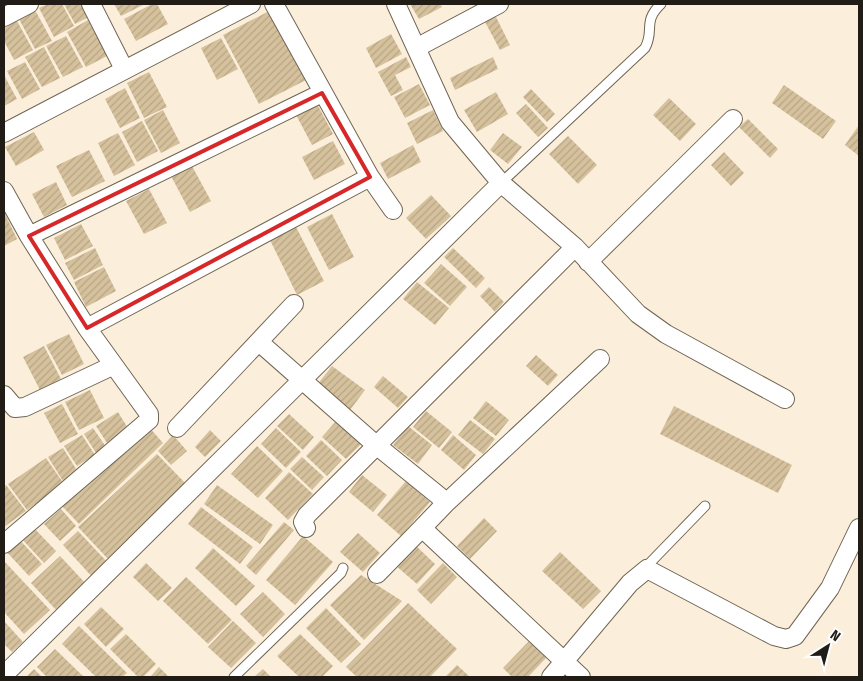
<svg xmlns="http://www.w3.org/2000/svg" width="863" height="681" font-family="'Fira Sans Condensed',sans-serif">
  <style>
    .building { fill: url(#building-hatch) }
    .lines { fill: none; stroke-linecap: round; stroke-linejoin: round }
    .lane-casing { stroke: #6f6553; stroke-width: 11 }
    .street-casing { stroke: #6f6553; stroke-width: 20 }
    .lane { stroke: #fff; stroke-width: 9 }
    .street { stroke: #fff; stroke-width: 18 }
    .marked { fill: none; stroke: #d62828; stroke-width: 4; stroke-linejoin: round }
  </style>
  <defs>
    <pattern id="building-hatch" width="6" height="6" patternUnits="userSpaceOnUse" patternTransform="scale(1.25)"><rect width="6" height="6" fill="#d6c19d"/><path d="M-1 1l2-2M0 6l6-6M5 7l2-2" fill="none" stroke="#b7a586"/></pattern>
  </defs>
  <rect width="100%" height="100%" fill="#fbefdb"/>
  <!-- building -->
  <path class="building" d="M48,4H62L74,26L54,37L39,8Z
    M64,4H84L91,16L75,24Z
    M114,4H145L121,16Z
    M152,4H157L168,24L136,41L124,19Z
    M410,4H440L442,7L419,19Z
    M273,9L310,78L259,104L223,35Z
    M35,10L52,41L35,49L19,19Z
    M495,15L510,45L500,50L484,20Z
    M88,20L107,56L86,67L67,32Z
    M17,21L33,50L14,60L4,41V28Z
    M391,34L402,54L376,68L366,48Z
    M66,36L83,67L63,77L46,46Z
    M221,38L238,69L217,80L201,48Z
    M44,47L60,78L42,87L25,57Z
    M406,57L411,67L395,75L403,90L391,96L378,72Z
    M493,57L498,69L455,90L450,78Z
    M25,62L40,89L22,99L7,71Z
    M149,72L167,107L144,118L127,83Z
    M4,75L17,99L4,106Z
    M419,84L430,105L405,118L394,97Z
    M784,85L836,121L823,139L772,103Z
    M125,88L140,118L120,128L105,99Z
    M531,89L555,114L547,122L523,97Z
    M496,92L508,114L477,132L464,110Z
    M669,98L696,124L680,141L653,115Z
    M316,102L333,134L312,145L295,113Z
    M526,104L548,128L538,137L516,113Z
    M163,110L180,143L161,153L144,120Z
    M433,110L443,131L417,144L407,123Z
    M748,119L778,149L770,158L739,127Z
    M142,121L158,151L137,162L122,132Z
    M859,125V156L845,145Z
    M34,132L44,150L16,166L5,147Z
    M118,133L135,165L114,176L98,143Z
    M503,133L522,147L508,164L490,150Z
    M568,136L597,165L578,184L549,154Z
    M333,141L345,164L314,180L302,157Z
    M413,145L421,162L388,179L380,163Z
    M89,150L105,181L72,197L56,166Z
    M724,152L744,173L731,186L711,165Z
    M192,166L211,201L190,212L171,176Z
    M56,182L67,205L44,217L32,194Z
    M149,189L167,223L144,234L126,201Z
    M431,195L451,216L426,239L406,218Z
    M4,212L17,239L4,246Z
    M332,214L354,257L329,270L307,227Z
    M81,224L93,246L65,260L54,238Z
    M296,227L324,281L297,295L270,240Z
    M95,248L103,265L74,280L65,263Z
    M453,248L485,278L476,288L444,257Z
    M441,264L467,287L450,306L424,283Z
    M104,267L116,291L86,307L74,282Z
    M417,282L449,308L435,325L403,299Z
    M489,287L504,302L495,312L480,296Z
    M69,334L84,364L62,375L46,345Z
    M44,346L61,379L40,390L23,357Z
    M536,355L558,375L548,386L526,366Z
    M332,366L365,390L350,410L317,385Z
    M383,376L408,397L398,408L374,387Z
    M90,390L104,418L79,430L65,402Z
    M486,401L509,420L496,436L473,418Z
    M62,404L78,434L60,443L44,413Z
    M674,406L792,465L778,493L660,434Z
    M426,411L452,432L439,448L413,427Z
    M118,412L129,430L107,443L96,426Z
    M289,414L314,437L303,450L277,426Z
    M470,420L495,439L483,454L458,435Z
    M336,421L361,444L346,459L322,437Z
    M148,426L163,443L79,524L62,506Z
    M408,426L432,445L418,464L393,445Z
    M93,428L106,447L96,453L84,434Z
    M276,428L301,452L286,468L261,444Z
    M210,430L221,441L205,457L195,447Z
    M82,435L95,455L77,466L64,446Z
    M173,435L187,451L171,465L158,451Z
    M453,435L476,455L464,470L441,450Z
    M321,440L342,460L327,476L306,456Z
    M257,446L283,471L258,498L231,474Z
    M63,448L78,472L63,481L48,457Z
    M157,454L188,486L108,559L78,527Z
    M302,457L324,477L312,490L290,469Z
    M46,458L64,484L27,510L8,484Z
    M289,472L313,494L288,520L265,498Z
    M362,475L387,495L373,512L349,492Z
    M406,481L430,502L401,536L377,515Z
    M6,485L26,511L4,527V487Z
    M217,485L273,525L260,544L204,504Z
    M201,507L253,547L240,564L188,524Z
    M61,509L76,526L60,541L44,524Z
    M484,518L497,531L470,559L457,546Z
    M284,522L294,530L256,575L246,566Z
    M33,527L56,551L44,563L21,538Z
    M78,531L110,565L94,579L63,545Z
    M358,533L380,553L363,572L340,552Z
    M16,536L42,564L29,576L4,549Z
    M303,536L333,562L295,605L266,580Z
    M414,544L435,564L417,584L395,565Z
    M213,548L255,586L236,606L195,568Z
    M560,552L601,591L583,609L542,571Z
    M60,556L87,585L58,612L31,583Z
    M4,561L50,610L24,634L4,612Z
    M146,563L172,588L158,601L133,577Z
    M443,563L457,577L431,604L417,590Z
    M361,575L402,601L364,640L330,605Z
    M186,577L232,620L208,644L163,601Z
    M263,592L285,614L263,637L240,614Z
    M408,603L457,649L430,677H357L346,667Z
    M101,607L124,629L106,647L84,624Z
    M326,608L361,644L341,663L306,628Z
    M4,621L23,642L12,652L4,644Z
    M233,621L256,643L231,668L208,647Z
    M79,626L127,673L122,677H96L62,644Z
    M126,634L156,664L143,677H138L110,649Z
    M300,634L333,666L322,677H299L277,656Z
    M530,640L548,656L528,677H512L503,668Z
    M55,649L84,677H47L37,667Z
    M457,665L470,677H445Z
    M159,667L169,677H150Z
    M34,669L42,677H26Z
    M263,669L271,677H254Z"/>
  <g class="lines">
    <!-- lane casing -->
    <g class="lane-casing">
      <path id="lane" d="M501,183L645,48C655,30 642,22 661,4
        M644,569L705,506
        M234,677L341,573L343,568"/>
    </g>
    <!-- street casing -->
    <g class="street-casing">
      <path id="street" d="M91,4L124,69
        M274,4L370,177
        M396,4L450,122L501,183L575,247L638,314L666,334L785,399
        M4,17L29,4
        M416,48L499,4
        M4,133L251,4
        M4,191L29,236L87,328L149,414V420L4,544
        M29,236L322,93
        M588,262L733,119
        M87,328L370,177L393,210
        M259,342L376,445L439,496L445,504L422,528L581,677
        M4,395L15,408L25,407L112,366
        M177,428L294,304
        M445,504L600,359
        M306,528L303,522L307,515L575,247
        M377,574L422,528
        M4,675L501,183
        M551,677L630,583L647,569L774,636L786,639L795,636L830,588L859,528"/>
    </g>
    <!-- lane -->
    <use href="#lane" class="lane"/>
    <!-- street -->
    <use href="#street" class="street"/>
  </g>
  <!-- marked area -->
  <path class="marked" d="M322,93L370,177L87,328L29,236Z"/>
  <!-- border -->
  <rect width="863" height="681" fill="none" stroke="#211d16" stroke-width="10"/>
  <!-- north arrow -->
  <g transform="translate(828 646) rotate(36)" stroke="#fefefe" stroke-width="4" paint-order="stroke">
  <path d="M0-4L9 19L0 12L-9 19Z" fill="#211d16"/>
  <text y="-8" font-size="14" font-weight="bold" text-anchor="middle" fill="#211d16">N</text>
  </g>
</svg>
